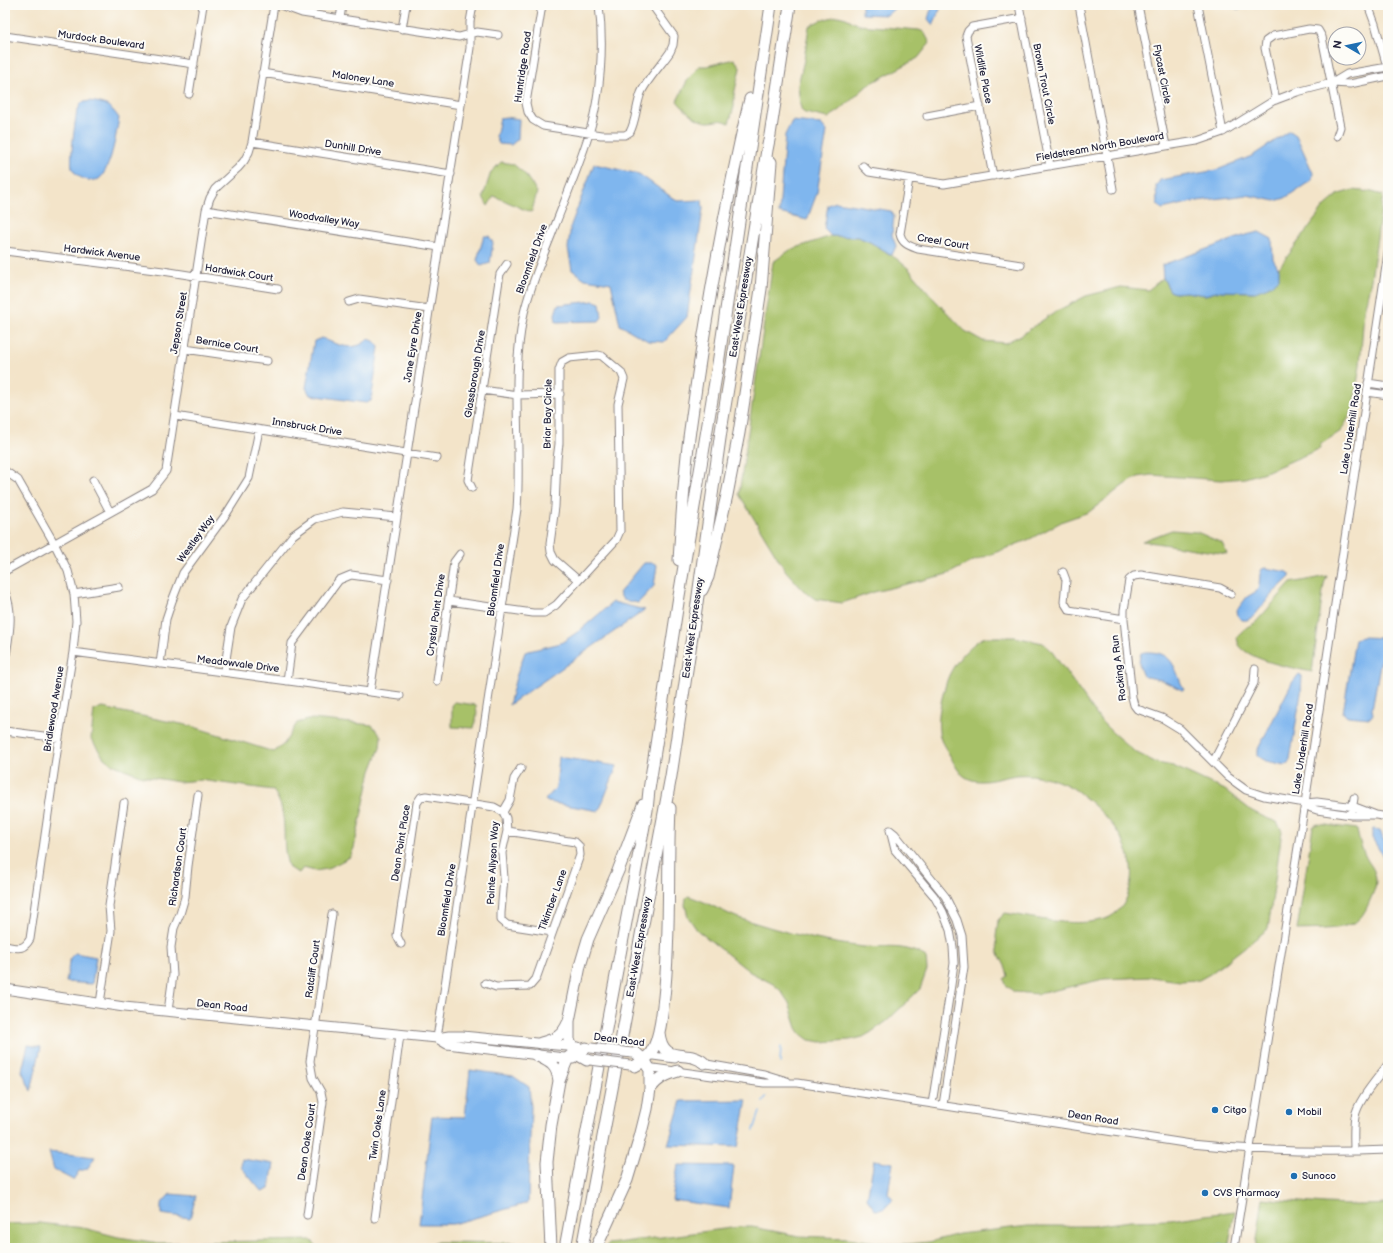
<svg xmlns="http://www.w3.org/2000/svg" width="1393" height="1253" font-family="'Balsamiq Sans',sans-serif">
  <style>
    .green { fill: #a7c167; stroke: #647251 }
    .water { fill: #7fb6ee; stroke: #506c94 }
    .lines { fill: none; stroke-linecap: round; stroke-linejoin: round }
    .stream { stroke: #7fb6ee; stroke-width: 1.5 }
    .minor-casing { stroke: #8a8382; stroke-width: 9 }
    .major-casing { stroke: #8a8382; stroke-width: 11 }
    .highway-casing { stroke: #8a8382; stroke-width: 13 }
    .minor { stroke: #fff; stroke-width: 7 }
    .major { stroke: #fff; stroke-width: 9 }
    .highway { stroke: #fff; stroke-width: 11 }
    .major-bridge-casing { stroke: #8a8382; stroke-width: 11; stroke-linecap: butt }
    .major-bridge { stroke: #fff; stroke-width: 9 }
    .poi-dot { fill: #1f6fb2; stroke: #fdfcf7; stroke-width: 1.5 }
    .labels { text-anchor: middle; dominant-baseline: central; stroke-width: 4; stroke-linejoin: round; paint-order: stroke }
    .street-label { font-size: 10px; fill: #22223b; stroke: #fdfcf7 }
    .poi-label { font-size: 10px; fill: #22223b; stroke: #fdfcf7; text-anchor: start }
  </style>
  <rect width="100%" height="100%" fill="#fdfcf7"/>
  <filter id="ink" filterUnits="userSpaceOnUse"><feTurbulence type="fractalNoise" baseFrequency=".025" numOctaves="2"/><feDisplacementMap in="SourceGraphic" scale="8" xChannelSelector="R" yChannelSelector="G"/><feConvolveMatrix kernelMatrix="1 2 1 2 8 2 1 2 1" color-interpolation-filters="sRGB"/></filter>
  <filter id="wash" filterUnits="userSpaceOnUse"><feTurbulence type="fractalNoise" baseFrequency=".012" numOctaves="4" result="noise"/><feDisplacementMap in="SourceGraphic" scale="16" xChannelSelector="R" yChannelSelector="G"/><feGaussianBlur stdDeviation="0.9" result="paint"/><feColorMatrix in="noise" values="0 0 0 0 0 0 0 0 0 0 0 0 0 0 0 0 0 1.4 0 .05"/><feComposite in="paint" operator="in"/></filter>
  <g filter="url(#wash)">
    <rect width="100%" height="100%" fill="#f3e4c9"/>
    <!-- green -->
    <path class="green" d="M838,16L846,18L859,25L919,30L924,32L930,43L918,58L868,85L839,111L828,118L805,113L802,111L800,105L798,85L804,60L809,26L821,20Z
      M734,59L739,65L740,68L734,95V107L729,123C720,118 717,122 708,122C696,122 684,109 677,101L687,81L699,66H707Z
      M501,162L513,164L524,173L537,192L532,211L530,212L494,196L488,206L483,197L491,172Z
      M1353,190L1372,192L1383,195L1371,280L1364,311L1360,365L1353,410L1341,431L1321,444L1319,449L1268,471L1245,478L1221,480L1151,475L1138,477L1124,485L1089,512L1063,521L1030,539L971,562L948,574L874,592L842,603L815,599L803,590L785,570L739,494L773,262L790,250L831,236L858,237L870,242L897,259L909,269L934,299L965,331L983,341L1005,343L1023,334L1053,313L1086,296L1121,287L1148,290L1163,278L1170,291L1175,293L1186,292L1205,295L1220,291L1255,292L1278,269L1324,207L1339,194Z
      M1172,530L1197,532L1222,543L1227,554L1142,541Z
      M1327,576L1324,584L1312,672C1294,668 1250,661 1239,645C1238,643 1237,639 1237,636L1247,627L1255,623L1265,612L1291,583Z
      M985,637H1015L1043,643L1050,649L1100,720L1113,733L1135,752L1157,763L1173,766L1225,790L1252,811L1266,818L1277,822L1282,831L1268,929L1210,974L1199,980L1180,981L1151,977L1104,979L1038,994L1014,992L1006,985L1004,979L1008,976L1006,968L998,952L996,937L998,920L1005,913C1036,918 1070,927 1101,920C1113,918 1123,908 1127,897C1144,852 1109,816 1077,791C1063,780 1034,773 1017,775C1000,777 979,787 964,776C957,771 953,761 949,754C946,749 943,745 941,740C935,725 941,699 946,684C950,667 969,644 985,637Z
      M454,702L476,705L477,715L474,728L452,727V706Z
      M103,708L191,726L274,752L284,744L297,723L312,719L372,725L381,736L380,748L371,771L354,848L350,857L327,869L315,871L303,868L299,873L289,868C279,841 291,816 273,790L200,780L179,782L142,776L112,764L104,758L91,739L94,710Z
      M1318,824L1357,829C1359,840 1362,851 1368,861C1370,864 1373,868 1374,871C1378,881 1375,889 1371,898C1368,905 1365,913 1359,919C1346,931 1315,929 1297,930L1313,826Z
      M688,896C705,901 719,910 736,917C744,920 753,922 762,925C795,935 829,943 864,947C888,949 903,943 926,957L927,970L920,989L887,1021L870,1033L863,1037L850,1040L821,1042L809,1040L801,1034L797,1028L789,1003L781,991L773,984L750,972L697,930L688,917L685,905L686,898Z
      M1263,1198C1306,1203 1345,1207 1388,1204V1248H1256Z
      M1235,1211L1228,1248H605L608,1244L739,1227H752L799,1236L848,1238L890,1244H908L929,1242L959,1234L1028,1226H1092L1130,1221L1170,1220Z
      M39,1223L84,1228L118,1237L159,1243L311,1240L319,1248H5V1224Z
      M437,1242L540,1243V1248H425Z"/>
    <!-- water -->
    <path class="water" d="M862,5H895L896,7L887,15L862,14Z
      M934,5H942L933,25L928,19L930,12Z
      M1232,5H1263L1237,9Z
      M89,101C105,103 110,105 119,118C116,135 112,162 102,176C98,181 93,181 88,180C81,179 74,174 72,167C70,159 75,120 77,112C78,109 80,106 81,103Z
      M506,117L519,119L518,139L511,145L499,144L496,137L500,118Z
      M792,121L821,124L827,131L817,193L807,220L779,213L785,135Z
      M1290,131L1296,135L1313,173L1312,180L1285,198L1275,201L1247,195L1197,201L1162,209L1157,204L1156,186L1160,180L1217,170L1252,156Z
      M594,164L639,174L677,201L702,200L703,209L687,317L664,342L648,341L620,325L611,283L585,279L572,270L568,248L571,225Z
      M836,202L891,211L894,216L892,235L896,246L892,255L870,242L858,237L831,236L824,229L828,205Z
      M1259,232L1272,239L1273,259L1279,269V279L1268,287L1255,292L1220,291L1205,295L1186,292L1175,293L1170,291L1163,278L1162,265L1246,235Z
      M484,236H489L493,243L490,263L481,266L477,260Z
      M594,301L600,303L602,317L599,321L556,322L555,314L558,305Z
      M322,338C337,345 355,353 368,339L374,341L379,347L371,401L366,403L310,395L306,388L314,341Z
      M644,563H653L657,565L654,586L638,603L623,600L619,593Z
      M1265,568L1288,572L1290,574V577L1272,594L1254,616L1247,620H1241L1238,616L1237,610L1247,597L1257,591L1259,586L1260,574L1262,569Z
      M613,602L645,610L509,705L516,677L525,652L561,643L579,631Z
      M1362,637L1388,638V650L1381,659L1372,709L1373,714L1370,718L1348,716L1343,713L1355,639Z
      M1145,652C1175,651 1174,669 1184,690H1182L1161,680L1143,676C1139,669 1138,661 1141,653Z
      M1299,674L1302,676L1301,693L1290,759L1288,764L1285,765L1266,761L1258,756V749L1292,683Z
      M559,757L617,766L599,811L548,802L545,800L556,788Z
      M1373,829L1380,830L1383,839L1388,846V864L1372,838V831Z
      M75,953L96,957L92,984L66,982L70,958Z
      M28,1045L41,1047L31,1091L22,1071Z
      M470,1070L513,1076L529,1087L531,1107L528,1203L453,1224H419L432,1116L465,1117Z
      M747,1100L738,1147L668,1145L681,1101Z
      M49,1152L95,1157L87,1169L79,1171L73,1180L54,1170Z
      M242,1159L274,1164L269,1189L262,1192L241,1167Z
      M874,1160L893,1163L888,1193L893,1199L884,1209L875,1210L867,1199Z
      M678,1165L734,1166L729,1208L672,1200Z
      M170,1194L196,1196L190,1218L161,1214V1204Z"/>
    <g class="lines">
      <!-- stream -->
      <path class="stream" d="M780,1063L781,1047
        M763,1102L766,1097
        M754,1130L760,1112
        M5,1245L29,1248
        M1139,1248L1141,1247L1229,1245
        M1242,1248H1246"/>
    </g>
  </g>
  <g filter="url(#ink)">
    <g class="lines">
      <!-- minor casing -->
      <g class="minor-casing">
        <path id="minor" d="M280,5L302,13L459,37L477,32L498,35
          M542,5L526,103L528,112L533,120L543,126L601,135H625L630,132C636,121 636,106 641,93C646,81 662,64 670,52L673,45L674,36L652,5
          M1019,5L1050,166
          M1079,5L1113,189
          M1138,5L1166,146
          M1198,5L1223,132
          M1368,5L1375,24L1388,70
          M5,8V5
          M340,19L342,5
          M402,29L406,5
          M5,36L194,64
          M1388,67L1347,74L1332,83L1350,84L1388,76
          M262,73L461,105
          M189,94L203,5
          M1276,100L1265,48L1266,41L1273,36L1309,29L1318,30L1322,37L1340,127L1337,136
          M927,116L980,106
          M252,142L451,174
          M863,166L869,172L944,184L1166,146L1197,141L1223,132L1273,101L1297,92L1332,83
          M993,176L966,36L968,31L972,27L1022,18
          M909,179L900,234C902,244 910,246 918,249L1021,265
          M206,210L439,247
          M5,251L163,271L278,289
          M349,302L359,299L429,309
          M185,349L267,361
          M1368,383L1388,386
          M482,390L518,395L560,394
          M1367,392L1388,395
          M175,416L437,458
          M5,471L18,480L54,543L68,571L74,594L76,621L73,652L59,738L30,939C23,951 18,948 5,946
          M93,480L110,512
          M472,488L468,480L500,274L507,264
          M5,571L152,489L166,471L206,210L210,198L215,189L238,168L244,161L249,152L252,142L274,5
          M1063,572L1066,580L1064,602L1069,610L1124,619
          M5,592C15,614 8,639 5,662
          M74,594L119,587
          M1231,594L1220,588L1141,575L1134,576L1129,580L1124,610V619L1132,697L1134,705L1137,709L1162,718L1180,729L1228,777L1246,790L1264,796L1305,803L1317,802L1355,807L1376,815L1388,817
          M449,601L533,613H544L556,605L616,540L620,531L618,404L624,379L621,372L602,356L598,355L569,358L562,362L559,370V444L557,459L555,507L550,544L551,552L555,560L578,580
          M73,652L400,696
          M160,664L166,619L172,601L183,573L227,513L249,478L259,430
          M224,672L231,627L242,599L293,535L315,519L343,512L397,517
          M287,681L292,643L339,580L351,575L388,580
          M437,681L454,562L460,554
          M370,692L461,105L470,48V22L473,5
          M5,731L59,738
          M1213,762L1254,683L1255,669
          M1305,803L1311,808L1317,810L1351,815H1374
          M1352,811L1354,798
          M503,812L510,800L514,779L521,768
          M890,830L895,834L945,896L957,920L962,936L964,967L943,1105
          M890,830L895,850L934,896L943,912L950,930L953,947L954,963L951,985L932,1104
          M401,944L397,936L417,803L421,797L426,796L494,807L503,812L506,818L507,831L502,853L504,878L501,913V920L507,925L552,932
          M485,983L496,987L530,986L536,979L580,855L579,846L575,842L507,831
          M100,1003L111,931L109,906L124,803
          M168,1011L173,975L171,947L174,928L180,914L185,897L188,866L198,795
          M437,1038L517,509C522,444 510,378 524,313C530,287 541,261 551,236C564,202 578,169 589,134C601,95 604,45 599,5
          M646,1055L675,1059
          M701,1063L764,1074L787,1081
          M646,1067L764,1083H797L1191,1144C1257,1151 1322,1153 1388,1150
          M1354,1151C1354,1140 1353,1128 1355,1117C1357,1101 1378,1078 1388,1064
          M307,1215L323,1102L321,1092L313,1078L310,1061L332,914
          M375,1218L400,1035
          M1234,1248L1305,803L1388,253"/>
      </g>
      <!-- major casing -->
      <g class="major-casing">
        <path id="major" d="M5,989L124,1007L437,1038L449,1036H462L578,1047
          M437,1038L447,1044L573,1059"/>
      </g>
      <!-- highway casing -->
      <g class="highway-casing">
        <path id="highway" d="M679,560C682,517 684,473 690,430C705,319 724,208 750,99
          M702,590L708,577L727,495L739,433L761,289L771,162
          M659,1033C663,1067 688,1048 704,1063
          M541,1043C555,1039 562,1037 568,1023
          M536,1055C550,1062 557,1064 559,1081
          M587,1060L580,1056L573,1050L569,1040V1021L580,966L588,939L618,871L643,805
          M635,1066C644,1062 650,1056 654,1047C661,1032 662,1013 664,997C671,934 667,871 670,808
          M650,1089C658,1078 665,1075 678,1071
          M551,1248L547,1162L551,1125L559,1081L565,1065L568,1058L575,1052L586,1048
          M565,1248L647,810L649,790L679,596L718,364L771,5
          M582,1248L671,776L697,603L721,431L767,150L770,135L790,5
          M596,1248L627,1180L640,1137L647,1109L650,1089V1070L645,1061L636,1053"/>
      </g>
      <!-- minor -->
      <use href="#minor" class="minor"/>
      <!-- major -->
      <use href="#major" class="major"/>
      <!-- highway -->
      <use href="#highway" class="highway"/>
      <!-- major-bridge casing -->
      <g class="major-bridge-casing">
        <path id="major-bridge" d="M591,1048L632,1053
          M590,1060L630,1065"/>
      </g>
      <!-- major-bridge -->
      <use href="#major-bridge" class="major-bridge"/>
    </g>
  </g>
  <!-- markers -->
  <g class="poi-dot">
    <circle cx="1215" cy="1110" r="4"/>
    <circle cx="1289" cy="1112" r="4"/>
    <circle cx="1294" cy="1176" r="4"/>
    <circle cx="1205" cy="1193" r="4"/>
  </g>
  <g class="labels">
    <!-- street labels -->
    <g class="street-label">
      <text transform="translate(101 40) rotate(8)">Murdock Boulevard</text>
      <text transform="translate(523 67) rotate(-82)">Huntridge Road</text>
      <text transform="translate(983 74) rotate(79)">Wildlife Place</text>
      <text transform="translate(1162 74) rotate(79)">Flycast Circle</text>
      <text transform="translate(363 79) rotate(9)">Maloney Lane</text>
      <text transform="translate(1044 84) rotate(79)">Brown Trout Circle</text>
      <text transform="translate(1100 147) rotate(-10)">Fieldstream North Boulevard</text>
      <text transform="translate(353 148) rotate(9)">Dunhill Drive</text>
      <text transform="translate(324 219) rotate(9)">Woodvalley Way</text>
      <text transform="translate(943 242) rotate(10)">Creel Court</text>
      <text transform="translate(102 253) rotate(7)">Hardwick Avenue</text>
      <text transform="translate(532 259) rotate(-70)">Bloomfield Drive</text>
      <text transform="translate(239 273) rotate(9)">Hardwick Court</text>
      <text transform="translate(741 307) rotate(-81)">East-West Expressway</text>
      <text transform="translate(179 323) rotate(-81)">Jepson Street</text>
      <text transform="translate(227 345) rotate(9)">Bernice Court</text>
      <text transform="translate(413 347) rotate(-81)">Jane Eyre Drive</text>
      <text transform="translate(475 374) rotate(-81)">Glassborough Drive</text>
      <text transform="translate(548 414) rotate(-89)">Briar Bay Circle</text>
      <text transform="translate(307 427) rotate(9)">Innsbruck Drive</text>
      <text transform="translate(1351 429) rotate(-81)">Lake Underhill Road</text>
      <text transform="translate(196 539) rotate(-54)">Westley Way</text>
      <text transform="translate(496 580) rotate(-82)">Bloomfield Drive</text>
      <text transform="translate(436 615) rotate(-82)">Crystal Point Drive</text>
      <text transform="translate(693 628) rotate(-82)">East-West Expressway</text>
      <text transform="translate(238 664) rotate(7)">Meadowvale Drive</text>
      <text transform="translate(1119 668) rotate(-97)">Rocking A Run</text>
      <text transform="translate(54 709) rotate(-81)">Bridlewood Avenue</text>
      <text transform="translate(1303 749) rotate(-81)">Lake Underhill Road</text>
      <text transform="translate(401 843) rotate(-81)">Dean Point Place</text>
      <text transform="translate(493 863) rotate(-87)">Pointe Allyson Way</text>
      <text transform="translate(178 867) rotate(-82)">Richardson Court</text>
      <text transform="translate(447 900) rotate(-81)">Bloomfield Drive</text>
      <text transform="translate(553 900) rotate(-70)">Tikimber Lane</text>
      <text transform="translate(639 947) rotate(-80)">East-West Expressway</text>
      <text transform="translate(313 969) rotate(-82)">Ratcliff Court</text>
      <text transform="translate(222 1006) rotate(6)">Dean Road</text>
      <text transform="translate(619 1040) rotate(7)">Dean Road</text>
      <text transform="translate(1093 1118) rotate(9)">Dean Road</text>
      <text transform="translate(378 1125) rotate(-82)">Twin Oaks Lane</text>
      <text transform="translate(307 1142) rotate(-82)">Dean Oaks Court</text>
    </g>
    <!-- poi labels -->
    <g class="poi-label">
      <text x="1223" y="1110">Citgo</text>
      <text x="1297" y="1112">Mobil</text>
      <text x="1302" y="1176">Sunoco</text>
      <text x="1213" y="1193">CVS Pharmacy</text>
    </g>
  </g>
  <!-- margin -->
  <rect width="1393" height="1253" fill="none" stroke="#fdfcf7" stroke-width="20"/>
  <!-- north arrow -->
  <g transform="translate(1347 46) rotate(279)"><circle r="19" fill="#fdfcf7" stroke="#a5a5ac"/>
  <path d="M0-3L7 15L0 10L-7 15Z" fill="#1f6fb2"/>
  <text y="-6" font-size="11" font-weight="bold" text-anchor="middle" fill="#22223b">N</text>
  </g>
</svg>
